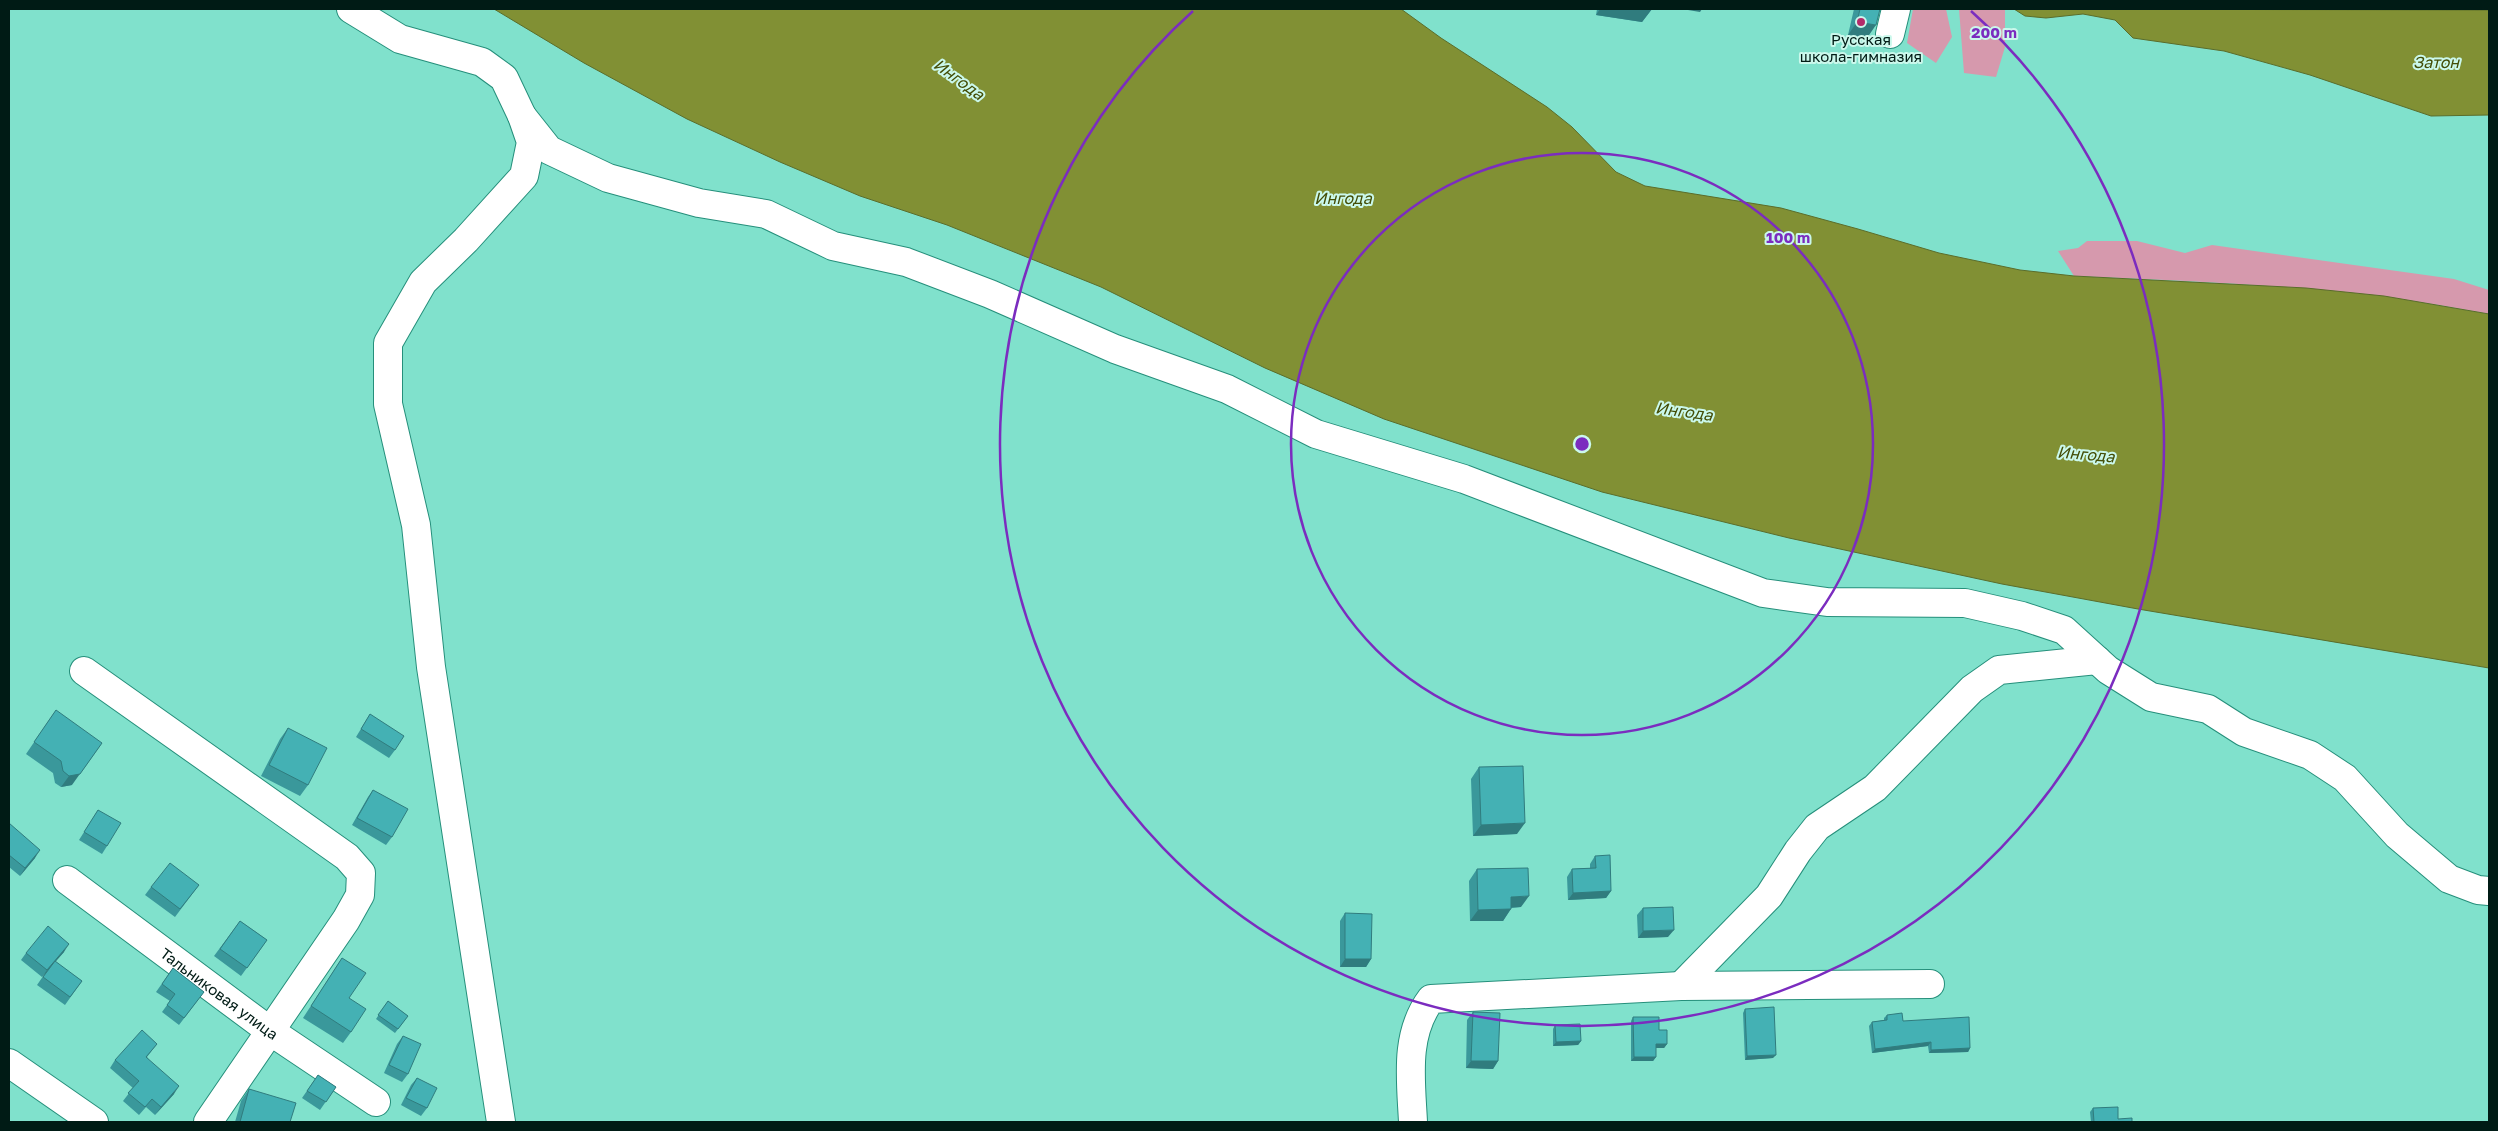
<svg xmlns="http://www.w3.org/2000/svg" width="2498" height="1131" font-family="'Golos Text',sans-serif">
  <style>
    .green { fill: #d699ad }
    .water { fill: #819034; stroke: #5a6d2b }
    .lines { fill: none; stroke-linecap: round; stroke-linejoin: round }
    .minor-casing { stroke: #258f7b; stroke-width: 30 }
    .minor { stroke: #fff; stroke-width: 28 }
    .wall { fill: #3a989b }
    .shaded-wall { fill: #307c7e }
    .building { fill: #44b1b4; stroke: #307c7e }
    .ring { fill: none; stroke: #7b2cbf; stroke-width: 2.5 }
    .poi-dot { fill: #b42b6a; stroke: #cbf8ec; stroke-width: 2 }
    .labels { text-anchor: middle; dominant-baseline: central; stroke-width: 4; stroke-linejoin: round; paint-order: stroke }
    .poi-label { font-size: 15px; fill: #001b15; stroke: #cbf8ec }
    .street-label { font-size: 15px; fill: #001b15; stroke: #cbf8ec }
    .water-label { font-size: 16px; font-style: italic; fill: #434d06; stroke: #cbf8ec }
    .centre { fill: #7b2cbf; stroke: #cbf8ec; stroke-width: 2.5 }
    .ring-label { font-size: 15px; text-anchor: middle; font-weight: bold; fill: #7b2cbf; stroke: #cbf8ec; stroke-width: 4; stroke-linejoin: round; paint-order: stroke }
  </style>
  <rect width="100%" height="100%" fill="#80e1cc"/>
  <!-- green -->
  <path class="green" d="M1913,9H1946L1952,37L1936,63L1907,43Z
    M1959,9H2005V47L1996,77L1964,73Z
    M2087,241H2137L2185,253L2212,245L2454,279L2489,290V314C2353,287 2213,282 2074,276L2058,251L2078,248Z"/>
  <!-- water -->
  <path class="water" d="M494,9H1401L1441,38L1547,107L1572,127L1616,172L1645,186L1781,208L1858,229L1939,253L2020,270L2074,276L2306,288L2384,296L2489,314V668L2138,609L2002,584L1789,538L1602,492L1384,419L1265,368L1101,287L947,225L860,196L780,162L687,119L584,63Z
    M2014,9L2489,10V115L2431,116L2310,75L2224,51L2133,38L2115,20L2083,14L2046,18L2025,16Z"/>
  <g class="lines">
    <!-- minor casing -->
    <g class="minor-casing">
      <g id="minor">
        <path d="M351,9L400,39L482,62L504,78L522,116L531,142L524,176L466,240L423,282L388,343V404L416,525L431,667L501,1122"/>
        <path d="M1890,34L1896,9"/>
        <path d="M522,116L549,150L608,178L699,203L766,214L833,246L906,262L990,294L1115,349L1227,389L1316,434L1464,479L1763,593L1827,602L1965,603L2022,616L2064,630L2108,670L2151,697L2208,709L2244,732L2310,755L2345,778L2397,835L2449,879L2478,890L2489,891"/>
        <path d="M84,671L347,857L361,873L360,895L346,920L208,1122"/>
        <path id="s1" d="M67,880L270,1031L376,1102"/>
        <path d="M1681,986L1769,896L1798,851L1817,827L1875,788L1972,689L1999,670L2097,660"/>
        <path d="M9,1063L94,1122"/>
        <path d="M1413,1122C1411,1080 1404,1035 1431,999L1681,986L1930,984"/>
      </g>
    </g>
    <!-- minor -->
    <use href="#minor" class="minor"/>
  </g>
  <!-- wall -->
  <path class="wall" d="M1597,9H1652L1642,22L1596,15Z
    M1854,9H1880L1867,38L1848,35Z
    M56,710L72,785L61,787L55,783L53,773L26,754Z
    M370,714L395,750L389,758L356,737Z
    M288,728L308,785L300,796L261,776L280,739Z
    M1479,767L1517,834L1473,836L1471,779Z
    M373,790L392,837L386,845L352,825L368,797Z
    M98,810L107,846L102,854L79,840Z
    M9,823L35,858L20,876L9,867Z
    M1595,856L1611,891L1606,898L1568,900L1567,877L1572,869L1590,868V864Z
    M1477,869L1521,907L1511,908L1503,921H1470L1469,881Z
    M199,885L175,917L145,895L151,887Z
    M1643,908L1668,937L1638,938L1637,915Z
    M1345,913L1371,959L1366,967H1340V921Z
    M240,921L267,940L241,976L214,956Z
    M64,952L55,962L82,981L65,1005L37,985L46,972L42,977L21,960L26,953Z
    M342,958L349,998L351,1032L343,1043L303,1018Z
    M173,968L204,992L179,1025L162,1012L170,1001L156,992Z
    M388,1001L408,1016L395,1033L376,1019Z
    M1745,1009L1773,1058L1745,1060L1743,1013Z
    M1473,1012L1498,1061L1493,1069L1466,1068L1467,1020Z
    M1887,1015L1903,1021L1970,1048L1968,1052L1929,1053L1928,1046L1872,1053L1869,1026L1872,1022L1884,1020V1018Z
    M1633,1017L1659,1030L1667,1044L1664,1048H1656V1057L1653,1061H1631V1021Z
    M1555,1025L1581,1041L1578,1045L1553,1046V1029Z
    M403,1036L408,1074L402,1082L384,1073L397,1044Z
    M157,1044L147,1057L174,1094L155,1115L146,1107L139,1115L123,1101L133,1088L110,1068L115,1060Z
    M318,1075L336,1087L320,1110L302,1098Z
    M417,1078L427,1108L421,1116L401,1105L411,1085Z
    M249,1089L290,1122H235L241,1101Z
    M2093,1108L2118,1119L2132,1122H2091L2090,1112Z"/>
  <!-- shaded-wall -->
  <path class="shaded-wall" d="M1600,9H1652L1642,22L1596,15Z
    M1682,9H1702L1700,12Z
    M1857,22L1876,25L1867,38L1848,35Z
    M102,743L72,785L61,787L69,776Z
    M1525,823L1517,834L1473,836L1481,825Z
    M40,850L35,858L20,876L25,868Z
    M1611,891L1606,898L1568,900L1573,893Z
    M1529,896L1521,907L1503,908L1511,897Z
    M1511,909L1503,921H1470L1478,910Z
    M1674,930L1668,937L1638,938L1643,931Z
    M69,944L64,952L42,977L47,970Z
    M1345,959H1371L1366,967H1340Z
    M1581,1041L1578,1045L1553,1046L1556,1042Z
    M1931,1042L1928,1046L1872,1053L1875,1049Z
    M1656,1044H1667L1664,1048H1653Z
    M1970,1048L1968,1052L1929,1053L1931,1050Z
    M1776,1055L1773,1058L1745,1060L1747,1056Z
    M1634,1057H1656L1653,1061H1631Z
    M1471,1061H1498L1493,1069L1466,1068Z
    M179,1086L174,1094L155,1115L161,1107Z"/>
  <!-- building -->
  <path class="building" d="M1860,9H1880L1876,25L1857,22Z
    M56,710L102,743L80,774L69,776L63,771L61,761L34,742Z
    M370,714L404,736L395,750L361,729Z
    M288,728L327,748L308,785L269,765Z
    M1523,766L1525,823L1481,825L1479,767Z
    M373,790L408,809L392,837L357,818Z
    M98,810L121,823L107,846L84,832Z
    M9,823L40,850L25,868L9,855Z
    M1610,855L1611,891L1573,893L1572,869L1596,868L1595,856Z
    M170,863L199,885L180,909L151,887Z
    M1528,868L1529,896L1511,897V909L1478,910L1477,869Z
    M1673,907L1674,930L1643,931V908Z
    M1345,913L1372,914L1371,959H1345Z
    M240,921L267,940L247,968L220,949Z
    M48,926L69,944L47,970L26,953Z
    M342,958L366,973L349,998L366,1009L351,1032L311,1006Z
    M55,961L82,981L70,997L43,977Z
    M173,968L204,992L184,1018L167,1005L175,994L162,984Z
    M388,1001L408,1016L398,1029L378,1015Z
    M1774,1007L1776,1055L1747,1056L1745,1009Z
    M1473,1012L1500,1013L1498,1061H1471Z
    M1902,1013L1903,1021L1969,1017L1970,1048L1931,1050V1042L1875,1049L1872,1022L1887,1020V1015Z
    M1633,1017H1659V1030H1667V1044H1656V1057H1634Z
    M1580,1024L1581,1041L1556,1042L1555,1025Z
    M142,1030L157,1044L146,1057L179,1086L161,1107L152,1099L145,1107L128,1093L139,1081L115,1060Z
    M403,1036L421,1044L408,1074L389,1065Z
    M318,1075L336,1087L326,1102L307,1091Z
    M417,1078L437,1088L427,1108L406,1098Z
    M249,1089L296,1103L290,1122H240Z
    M2118,1107V1119L2132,1118V1122H2094L2093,1108Z"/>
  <!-- distance rings -->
  <g class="ring">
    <circle cx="1582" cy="444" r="291"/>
    <path d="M1971 11A582 582 0 1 1 1193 11"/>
  </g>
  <!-- markers -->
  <circle class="poi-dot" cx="1861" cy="22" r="5"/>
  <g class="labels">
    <!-- poi labels -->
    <g class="poi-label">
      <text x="1861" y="39">Русская<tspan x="1861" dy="17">школа-гимназия</tspan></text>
    </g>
    <!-- street labels -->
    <g class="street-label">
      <text stroke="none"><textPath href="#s1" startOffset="190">Тальниковая улица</textPath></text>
    </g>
    <!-- water labels -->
    <g class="water-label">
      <text x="2436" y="62">Затон</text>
      <text transform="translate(959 79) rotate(36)">Ингода</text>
      <text x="1343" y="198">Ингода</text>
      <text transform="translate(1684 411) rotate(8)">Ингода</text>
      <text transform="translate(2086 454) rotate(5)">Ингода</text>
    </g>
  </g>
  <circle cx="1582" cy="444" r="8" class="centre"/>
  <g class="ring-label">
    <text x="1994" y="38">200 m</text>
    <text x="1788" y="243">100 m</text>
  </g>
  <!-- border -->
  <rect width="2498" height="1131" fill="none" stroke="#001b15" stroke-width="20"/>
</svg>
